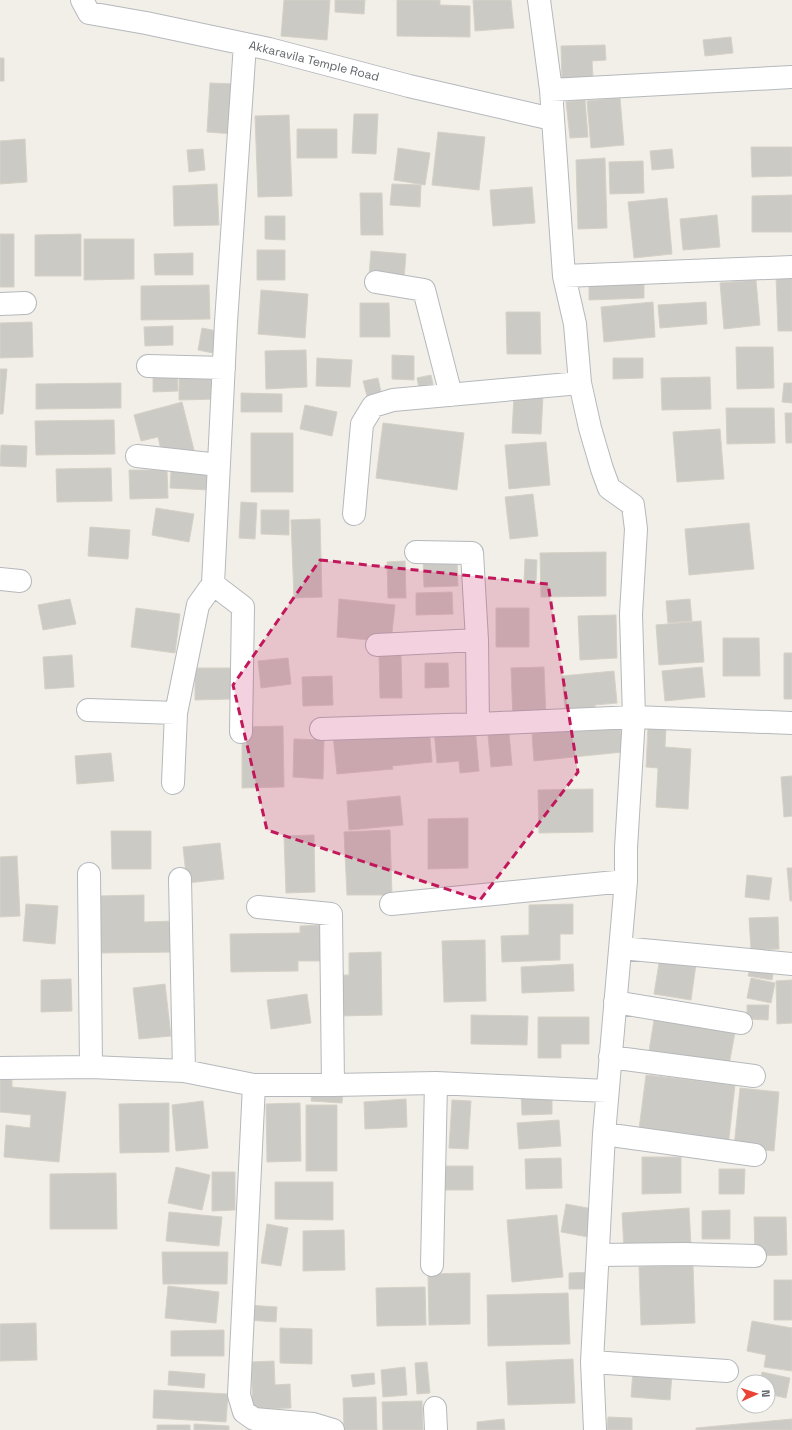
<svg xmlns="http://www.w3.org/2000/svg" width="792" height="1430" font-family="'Space Grotesk',sans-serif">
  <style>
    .building { fill: #cccac5; stroke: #d6d1c6 }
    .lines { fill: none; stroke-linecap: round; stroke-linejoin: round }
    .minor-casing { stroke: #b5b8bc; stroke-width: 24 }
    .minor { stroke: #fff; stroke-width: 22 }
    .marked { fill: #c2185b; fill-opacity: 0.2; stroke: #c2185b; stroke-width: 3; stroke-dasharray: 8 5; stroke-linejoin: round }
    .labels { text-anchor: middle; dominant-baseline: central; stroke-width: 3.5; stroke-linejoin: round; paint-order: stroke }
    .street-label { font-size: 12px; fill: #5f6368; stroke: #fff }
  </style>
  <rect width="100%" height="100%" fill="#f1efe8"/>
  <!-- building -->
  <path class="building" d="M284,0H330L327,40L281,36Z
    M335,0H365L364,14L335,12Z
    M397,0H440V5L470,6V37L397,36Z
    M473,0H511L514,28L475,31Z
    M731,37L733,53L705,56L703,40Z
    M605,45L606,60L592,61L593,78L562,79L561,46Z
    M0,58H4V81H0Z
    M210,83L237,84L234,134L207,132Z
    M620,98L624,145L591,148L587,101Z
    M585,100L588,137L570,138L566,102Z
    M354,114H378L376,154L352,153Z
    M289,115L292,196L258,197L255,116Z
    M297,129H337V158H297Z
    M438,132L485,137L479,190L432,185Z
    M25,139L27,182L0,184V141Z
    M751,147H792V176L752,177Z
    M398,148L430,153L425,185L394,180Z
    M203,149L205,170L189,172L187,150Z
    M672,149L674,168L652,170L650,151Z
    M605,158L607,228L578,229L576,160Z
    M643,161L644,193L610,194L609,162Z
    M217,184L219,225L174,226L173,186Z
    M392,184L421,185L420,207L390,205Z
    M532,187L535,223L493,226L490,190Z
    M360,193H382L383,235H361Z
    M792,195V232H752V196Z
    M667,198L672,254L634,258L628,202Z
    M717,215L720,247L683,250L680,219Z
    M265,216H285V240L265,239Z
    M0,234H14V287H0Z
    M81,234V276H35V235Z
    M84,239H134V279L84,280Z
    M257,250H285V280H257Z
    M371,251L406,254L404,280L369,276Z
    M193,253V275H155L154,254Z
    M776,276H792V331H778Z
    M644,278V298L589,300V279Z
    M756,280L760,325L724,329L720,283Z
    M209,285L210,319L141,320V286Z
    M261,290L308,294L305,338L258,334Z
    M653,302L655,337L604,342L601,307Z
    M706,302L707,324L660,328L658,305Z
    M360,303H389L390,337H360Z
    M506,312H540L541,354H507Z
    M32,322L33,357L0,358V323Z
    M173,326V345L145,346L144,327Z
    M202,328L217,331L213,353L198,350Z
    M736,347H773L774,388L737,389Z
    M306,350L307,387L266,389L265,351Z
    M392,355L414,356V380L392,379Z
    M317,358L352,360L350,387L316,386Z
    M613,358H643V378L613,379Z
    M0,369H7L3,414H0Z
    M179,372H217V399L179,400Z
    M153,374H177L178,391L153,392Z
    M431,375L434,389L420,393L417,378Z
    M710,377L711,409L662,410L661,378Z
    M378,378L381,392L367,396L363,381Z
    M121,383V408L36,409V384Z
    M784,383H792V403L782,402Z
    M241,393L282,394V412H241Z
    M514,395L543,396L541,434L512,433Z
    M182,402L194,450L163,458L158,437L141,441L134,415Z
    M305,405L337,412L332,436L300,429Z
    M726,408H774L775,443L727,444Z
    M785,413H792V443H786Z
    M114,420L115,454L36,455L35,421Z
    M383,423L464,433L457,490L376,478Z
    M720,429L724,479L677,482L673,432Z
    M251,433H293V492H251Z
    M546,442L550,485L509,489L505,445Z
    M1,445L27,446L26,467L0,466Z
    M111,468L112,501L57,502L56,469Z
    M129,470H167L168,498L130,499Z
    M171,471L210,473L209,490L170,488Z
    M533,494L538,536L510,539L505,497Z
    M241,502L257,503L255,539L239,538Z
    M156,508L194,514L189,542L152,535Z
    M261,510H289V535L261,534Z
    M320,519L322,597L294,598L291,520Z
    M749,523L754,569L689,575L685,529Z
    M90,527L130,530L128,559L88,556Z
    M606,552V596L541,597L540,553Z
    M423,559H457L458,586L424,587Z
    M525,559L537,560L536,582L524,581Z
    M405,561L406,598H388L387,562Z
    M452,592L453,614L416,615V593Z
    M70,599L76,624L43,630L38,605Z
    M339,599L395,605L391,642L337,637Z
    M690,599L692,621L668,623L666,601Z
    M136,608L180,614L175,653L131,647Z
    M496,608H529V647H496Z
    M616,615L617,658L580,660L578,616Z
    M701,621L704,662L659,665L656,625Z
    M723,638H759L760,676H723Z
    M784,653H792V699H784Z
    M401,654L402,698H380L379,655Z
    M72,655L74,687L45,689L43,657Z
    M288,658L291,684L261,688L258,661Z
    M425,663H448L449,687L425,688Z
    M544,667L546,719L513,720L511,668Z
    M702,667L705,697L665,701L662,671Z
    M195,668H231V699L195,700Z
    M614,671L617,703L595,705L596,716L566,718L562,676Z
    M332,676L333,705L303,706L302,677Z
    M283,726L284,787L242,788V727Z
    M429,726L432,762L392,766L393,769L337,774L333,735Z
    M475,726L479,771L460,773L459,761L437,763L434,730Z
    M620,726L623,752L534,761L532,734Z
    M648,727H666L665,747L691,749L688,809L656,807L658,768L646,767Z
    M509,733L512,765L491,767L488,735Z
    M294,739L324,740L323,779L293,777Z
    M111,753L114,781L77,784L75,756Z
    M792,776V816L784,817L781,777Z
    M593,789V832L539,833L538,790Z
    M400,796L403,825L349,830L347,801Z
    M468,818V868L428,869V819Z
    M390,830L392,895H347L344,832Z
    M111,831H151V869H112Z
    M314,835L315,892L286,893L284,836Z
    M220,843L224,879L187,883L183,847Z
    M17,856L20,916L0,917V857Z
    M787,868H792V901H790Z
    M747,875L772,878L769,900L745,897Z
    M144,895V922L175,921V952L101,953L100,896Z
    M26,904L58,906L55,944L23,941Z
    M573,904V934H560V960L502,962L501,936L529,935V905Z
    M778,917L779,949L751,950L749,918Z
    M324,925L325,961H298V971L231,972L230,934L300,933V926Z
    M485,940L486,1001L444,1002L442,941Z
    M381,952L382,1015L338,1016V975H349V953Z
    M660,957L696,964L691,1000L654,994Z
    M573,964L574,991L522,993L521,967Z
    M751,964L774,968L772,980L748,976Z
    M751,978L775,983L771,1003L747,998Z
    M71,979L72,1011L41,1012V980Z
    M792,980V1023L777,1024L776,981Z
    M165,984L171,1036L139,1039L133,988Z
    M307,994L311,1023L271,1029L267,1000Z
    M747,1005H769L768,1020L747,1019Z
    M655,1014L736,1027L729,1065L649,1051Z
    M471,1015L528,1016L527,1045L471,1044Z
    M538,1017H589V1044H561V1058H538Z
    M646,1075L735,1085L728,1147L638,1137Z
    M0,1079L12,1080V1087L66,1092L59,1162L4,1157L6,1125L30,1128L31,1115L0,1112Z
    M312,1088L343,1090L342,1103L311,1101Z
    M740,1088L779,1092L774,1151L734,1147Z
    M521,1092H552V1114L522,1115Z
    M406,1099L407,1127L365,1129L364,1102Z
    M452,1100L471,1101L468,1149L449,1148Z
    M203,1101L208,1148L176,1151L172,1105Z
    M169,1103V1152L120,1153L119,1104Z
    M300,1103L301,1161L267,1162L266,1104Z
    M306,1105H337V1171H306Z
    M559,1120L561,1146L519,1149L517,1123Z
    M642,1157H681V1193L642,1194Z
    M561,1158L562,1188L526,1189L525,1159Z
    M441,1166H473V1190H441Z
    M176,1167L210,1175L202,1210L168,1203Z
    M719,1169H745L744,1194H719Z
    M212,1172H235V1210L212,1211Z
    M116,1173L117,1229H50V1174Z
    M275,1182H333V1220L275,1219Z
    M566,1204L593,1209L588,1237L561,1232Z
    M689,1208L691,1245L624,1250L622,1213Z
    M730,1210V1239H702V1211Z
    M169,1212L222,1217L219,1246L166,1241Z
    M557,1215L563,1277L512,1282L507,1220Z
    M754,1217H786L787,1255L755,1256Z
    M267,1224L288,1228L281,1266L261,1263Z
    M344,1230L345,1270L303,1271V1231Z
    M162,1252H228L227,1284H163Z
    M693,1265L695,1323L641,1325L639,1267Z
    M592,1272L593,1289H569V1273Z
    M470,1273V1324L429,1325L428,1274Z
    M774,1280H792V1320H774Z
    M168,1286L219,1292L216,1323L165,1318Z
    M425,1287L426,1325L377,1326L376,1288Z
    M568,1293L570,1344L488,1346L487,1295Z
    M248,1305L277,1307L276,1322L247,1320Z
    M752,1321L792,1328V1371L764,1367L766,1355L747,1351Z
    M36,1323L37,1360L0,1361V1324Z
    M280,1328L312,1329V1364L280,1363Z
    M224,1330V1356H171V1331Z
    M573,1359L575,1403L508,1405L506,1362Z
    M274,1361L275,1385L290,1384L291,1408L253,1409L251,1362Z
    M427,1362L430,1393L417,1394L415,1363Z
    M405,1367L407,1395L383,1397L381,1370Z
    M169,1371L205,1374L204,1388L168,1385Z
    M633,1371L672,1374L670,1400L631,1397Z
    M762,1372L790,1378L786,1398L768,1394V1382H760Z
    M374,1373L375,1384L353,1387L351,1375Z
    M154,1390L228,1394L226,1422L153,1418Z
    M376,1397L377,1430H344L343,1398Z
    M422,1401L423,1430H383L382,1402Z
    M608,1417L632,1418V1430H607Z
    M504,1419L505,1430H477V1422Z
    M792,1419V1430H696V1428Z
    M194,1424L229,1426V1430H194Z
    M157,1425H190V1430H157Z"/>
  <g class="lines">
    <!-- minor casing -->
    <g class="minor-casing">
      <path id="minor" d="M82,0L89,13L146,23L269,49L409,86L552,119
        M539,0L551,90L564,276L575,324L580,383L590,428L602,469L609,488L633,505L636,529L631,614L634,717L626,848V881L604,1134L592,1362L595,1430
        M551,90L792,77
        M564,276L792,267
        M376,282L424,290L451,395
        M0,304L25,303
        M148,366L224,368
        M137,456L219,465
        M354,514L362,424L373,406L393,400L580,383
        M416,552L472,553L477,640L478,724L634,717L792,723
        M0,579L20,581
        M213,584L243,607L241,732
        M377,645L477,640
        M88,710L176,713
        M321,729L478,724
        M173,783L176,713L198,605L213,584L226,322L245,44
        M89,874L91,1067
        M180,879L184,1071
        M391,904L626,881
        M258,907L331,914L333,1085
        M621,948L792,964
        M615,1002L741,1023
        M610,1057L754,1076
        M0,1068L91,1067L184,1071L254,1085H333L436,1083L607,1091
        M254,1085L239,1395L244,1412L254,1419L313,1424L333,1430
        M604,1134L755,1155
        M598,1255L684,1254L755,1256
        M432,1265L436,1083
        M592,1362L727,1371
        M435,1408L436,1430"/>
    </g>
    <!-- minor -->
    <use href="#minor" class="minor"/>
  </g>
  <!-- marked area -->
  <path class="marked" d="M320,560L548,584L578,772L480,900L267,830L233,685Z"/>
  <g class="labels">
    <!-- street labels -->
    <g class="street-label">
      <text transform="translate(314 61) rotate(14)">Akkaravila Temple Road</text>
    </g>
  </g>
  <!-- north arrow -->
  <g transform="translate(756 1394) rotate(87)"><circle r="19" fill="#ffffff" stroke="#bfc1c3"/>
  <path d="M0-3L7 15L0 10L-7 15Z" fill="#ea4335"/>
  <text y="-6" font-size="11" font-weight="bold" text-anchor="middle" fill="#5f6368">N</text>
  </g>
</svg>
